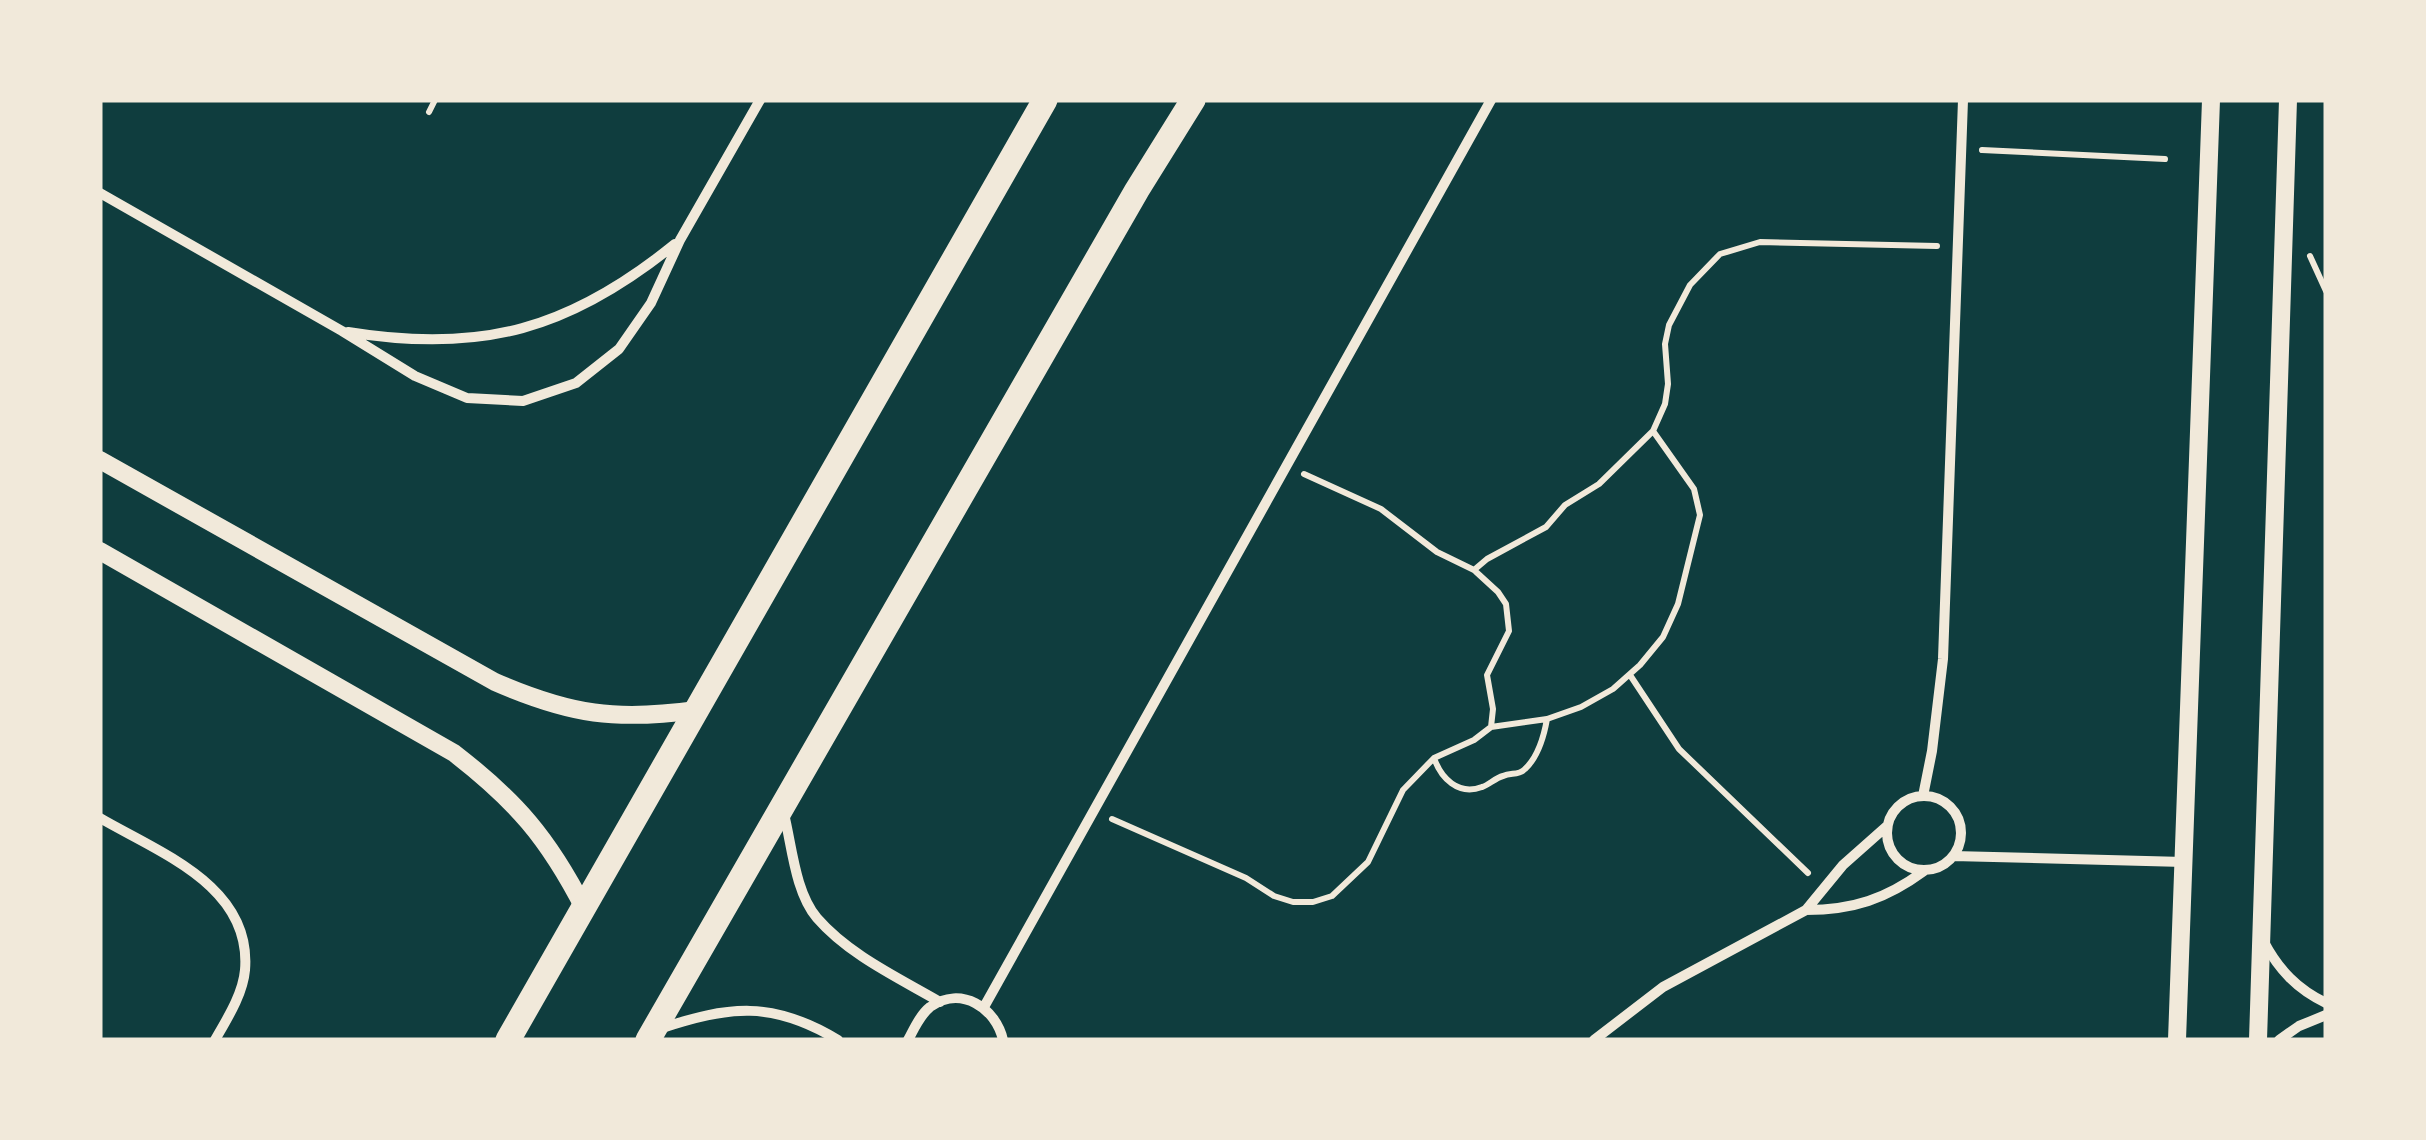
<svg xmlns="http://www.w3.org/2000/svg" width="2426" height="1140" font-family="'Noto Sans',sans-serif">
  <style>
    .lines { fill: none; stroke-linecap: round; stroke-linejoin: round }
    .path { stroke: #f1e9da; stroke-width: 6 }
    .minor { stroke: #f1e9da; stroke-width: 10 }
    .tertiary { stroke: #f1e9da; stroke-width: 18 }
    .primary { stroke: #f1e9da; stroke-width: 25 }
  </style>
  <rect width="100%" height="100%" fill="#0f3d3e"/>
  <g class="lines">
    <!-- path -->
    <path class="path" d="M429,112L435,100
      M1982,150L2165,159
      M2310,256L2326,291
      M1304,474L1381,509L1437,552L1474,570L1498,592L1506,604L1509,631L1487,675L1493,709L1491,727
      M1474,570L1487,559L1546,527L1565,505L1599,484L1653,431L1665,404L1668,384L1665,344L1669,325L1690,285L1720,254L1760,242L1937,246
      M1630,675L1679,749L1808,873
      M1434,758C1441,778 1458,796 1482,787C1489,785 1495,778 1503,776C1511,772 1518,776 1525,769C1538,757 1544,736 1547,719
      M1112,819L1246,878L1274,896L1293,902H1313L1332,896L1368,862L1403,790L1434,758L1474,740L1491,727L1547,719L1581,707L1613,689L1640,665L1663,637L1678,604L1700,515L1694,489L1653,431"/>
    <!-- minor -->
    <path class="minor" d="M100,193L342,331L415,376L467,398L523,401L576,383L619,349L651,303L680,240L760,100
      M348,332C482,354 570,329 675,244
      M1923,796L1932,751L1943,659L1963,100
      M1887 833a37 37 0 1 1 74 0a37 37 0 1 1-74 0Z
      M784,814C792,846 795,892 817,918C849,955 899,978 940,1002
      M100,818C160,853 252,886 245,970C243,994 227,1019 215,1040
      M1953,856L2184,862
      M1806,910C1853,910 1886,899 1924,871
      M2264,942C2279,970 2297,989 2326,1003
      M984,1007L1491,100
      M659,1029C729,1006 772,1000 838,1040
      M908,1040C914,1029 920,1015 930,1007C961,985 996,1008 1003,1040
      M1594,1040L1663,987L1806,910L1843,865L1887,826
      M2279,1040L2299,1026L2326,1015"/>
    <!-- tertiary -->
    <path class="tertiary" d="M100,460L495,682C571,715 616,721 697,710
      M100,551L454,753C516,801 548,838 584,908
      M2177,1040L2211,100
      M2258,1040L2288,100"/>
    <!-- primary -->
    <path class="primary" d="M508,1040L1045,100
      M648,1040L1137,190L1193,100"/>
  </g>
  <!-- border -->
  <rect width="2426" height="1140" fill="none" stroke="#f1e9da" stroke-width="205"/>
</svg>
